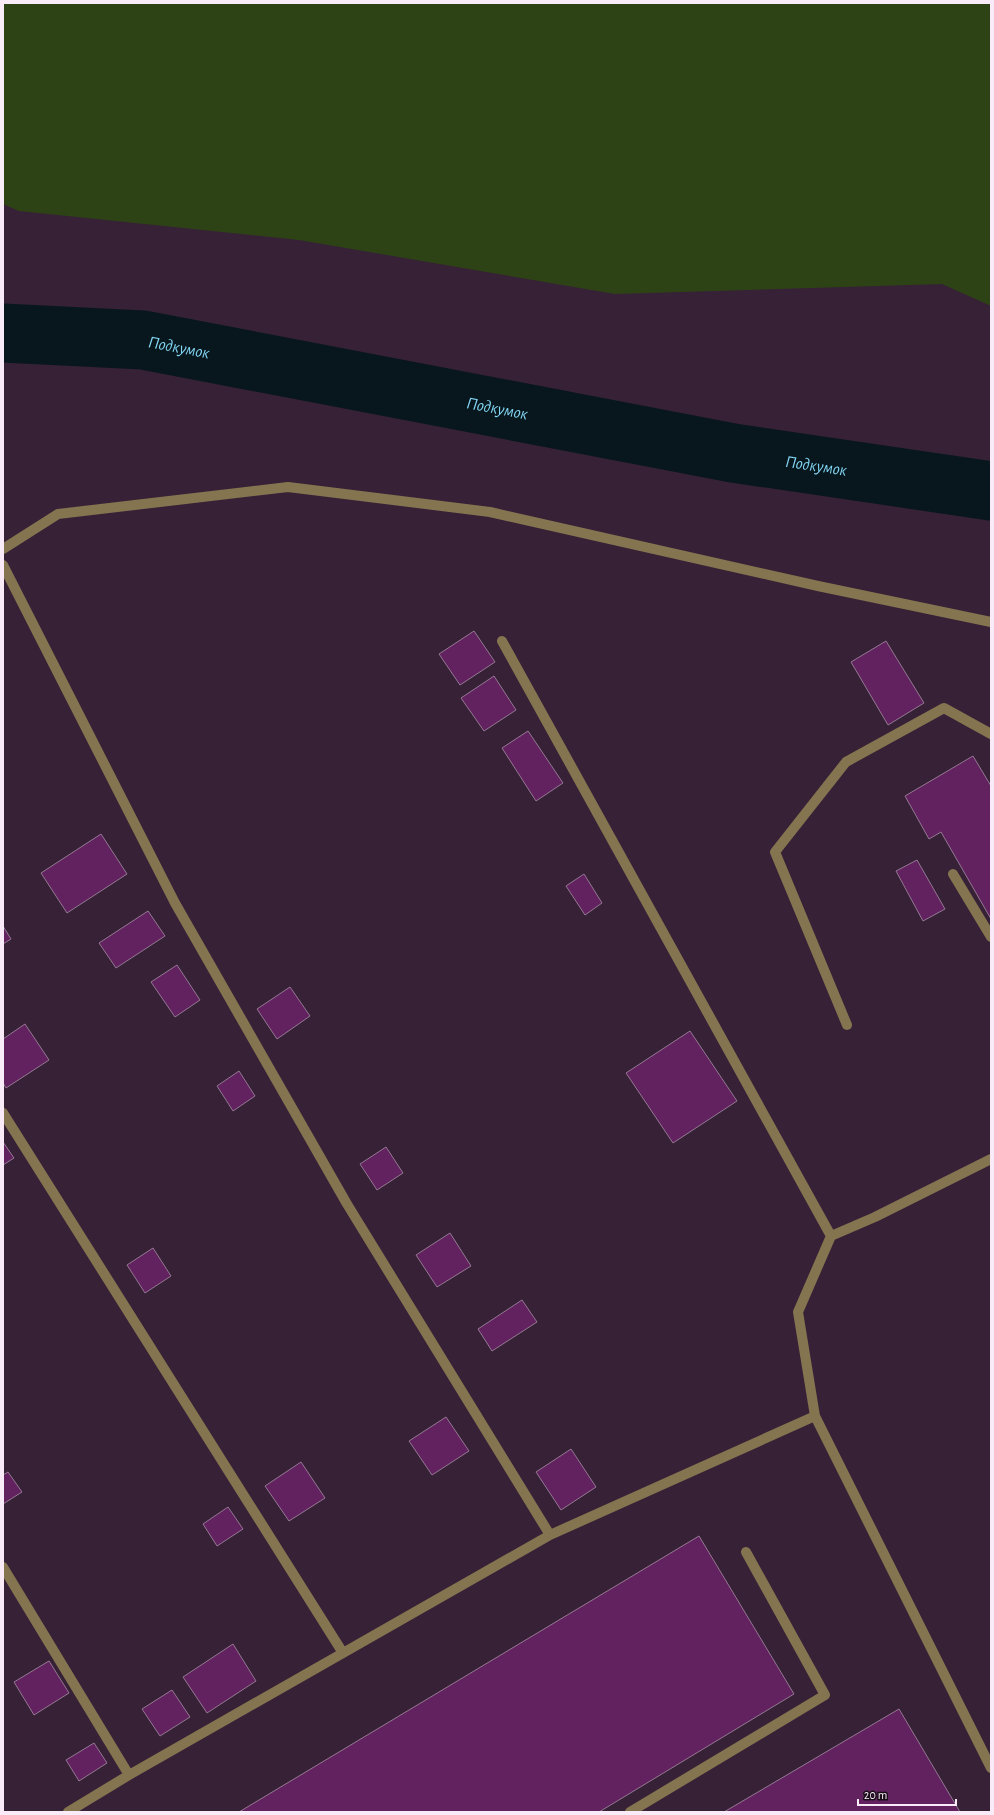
<svg xmlns="http://www.w3.org/2000/svg" width="994" height="1815" font-family="'Alegreya Sans',sans-serif">
  <style>
    .green { fill: #2d4316 }
    .lines { fill: none; stroke-linecap: round; stroke-linejoin: round }
    .river { stroke: #08171d; stroke-width: 59 }
    .building { fill: #622260; stroke: #947992 }
    .minor { stroke: #847450; stroke-width: 10 }
    .labels { text-anchor: middle; dominant-baseline: central; stroke-width: 3; stroke-linejoin: round; paint-order: stroke }
    .water-label { font-size: 17px; font-style: italic; fill: #82d6f4; stroke: #190e18 }
  </style>
  <rect width="100%" height="100%" fill="#372136"/>
  <!-- green -->
  <path class="green" d="M3,3H991V306L942,284L615,294L299,240L19,211L3,204Z"/>
  <g class="lines">
    <!-- river -->
    <path class="river" id="s1" d="M3,333L143,340L733,453L991,491"/>
  </g>
  <!-- building -->
  <path class="building" d="M474,631L495,662L460,685L439,654Z
    M886,641L924,703L888,725L851,662Z
    M494,676L516,710L484,731L461,698Z
    M528,731L563,783L536,801L502,748Z
    M973,756L991,786V919L941,832L929,839L905,796Z
    M101,834L127,874L67,913L41,873Z
    M917,860L945,909L923,921L896,871Z
    M584,874L602,903L585,915L566,886Z
    M148,911L165,936L116,968L99,943Z
    M3,926L11,939L3,944Z
    M177,965L200,1000L175,1017L151,982Z
    M290,987L310,1016L277,1039L257,1009Z
    M25,1024L49,1060L6,1088L3,1083V1039Z
    M690,1031L737,1101L673,1143L626,1073Z
    M239,1071L255,1096L233,1111L217,1086Z
    M3,1142L14,1158L3,1165Z
    M386,1147L403,1173L377,1190L360,1164Z
    M450,1233L471,1266L437,1287L416,1255Z
    M153,1248L171,1276L145,1293L127,1265Z
    M522,1300L537,1322L492,1351L478,1329Z
    M446,1417L469,1451L432,1475L409,1441Z
    M571,1449L596,1487L561,1510L536,1472Z
    M301,1462L325,1498L289,1521L265,1486Z
    M8,1472L22,1492L3,1504V1475Z
    M228,1507L243,1529L217,1546L203,1524Z
    M699,1536L794,1694L599,1812H239Z
    M233,1644L256,1681L207,1713L183,1677Z
    M49,1661L69,1693L34,1715L14,1682Z
    M172,1690L190,1717L160,1736L142,1709Z
    M899,1709L960,1812H724Z
    M94,1743L107,1763L79,1781L66,1760Z"/>
  <g class="lines">
    <!-- minor -->
    <path class="minor" d="M3,549L58,514L288,487L490,512L818,586L991,622
      M3,565L175,903L347,1204L550,1535
      M502,641L831,1236
      M953,874L991,937
      M847,1025L775,852L846,762L944,708L991,734
      M3,1113L343,1653
      M815,1416L798,1312L831,1236L875,1217L991,1159
      M3,1567L129,1775
      M68,1812L129,1775L550,1535L815,1416L991,1768
      M630,1812L825,1695L746,1552"/>
  </g>
  <g class="labels">
    <!-- water labels -->
    <g class="water-label">
      <text stroke="none"><textPath href="#s1" startOffset="177">Подкумок</textPath></text>
      <text stroke="none"><textPath href="#s1" startOffset="501">Подкумок</textPath></text>
      <text stroke="none"><textPath href="#s1" startOffset="825">Подкумок</textPath></text>
    </g>
  </g>
  <!-- border -->
  <rect width="994" height="1815" fill="none" stroke="#faebf9" stroke-width="8"/>
  <!-- scale -->
  <path d="M858 1799v6h98v-6" fill="none" stroke="#faebf9" stroke-width="2"/>
  <text x="864" y="1799" font-size="12" fill="#faebf9" stroke="#190e18" stroke-width="3" paint-order="stroke">20 m</text>
</svg>
